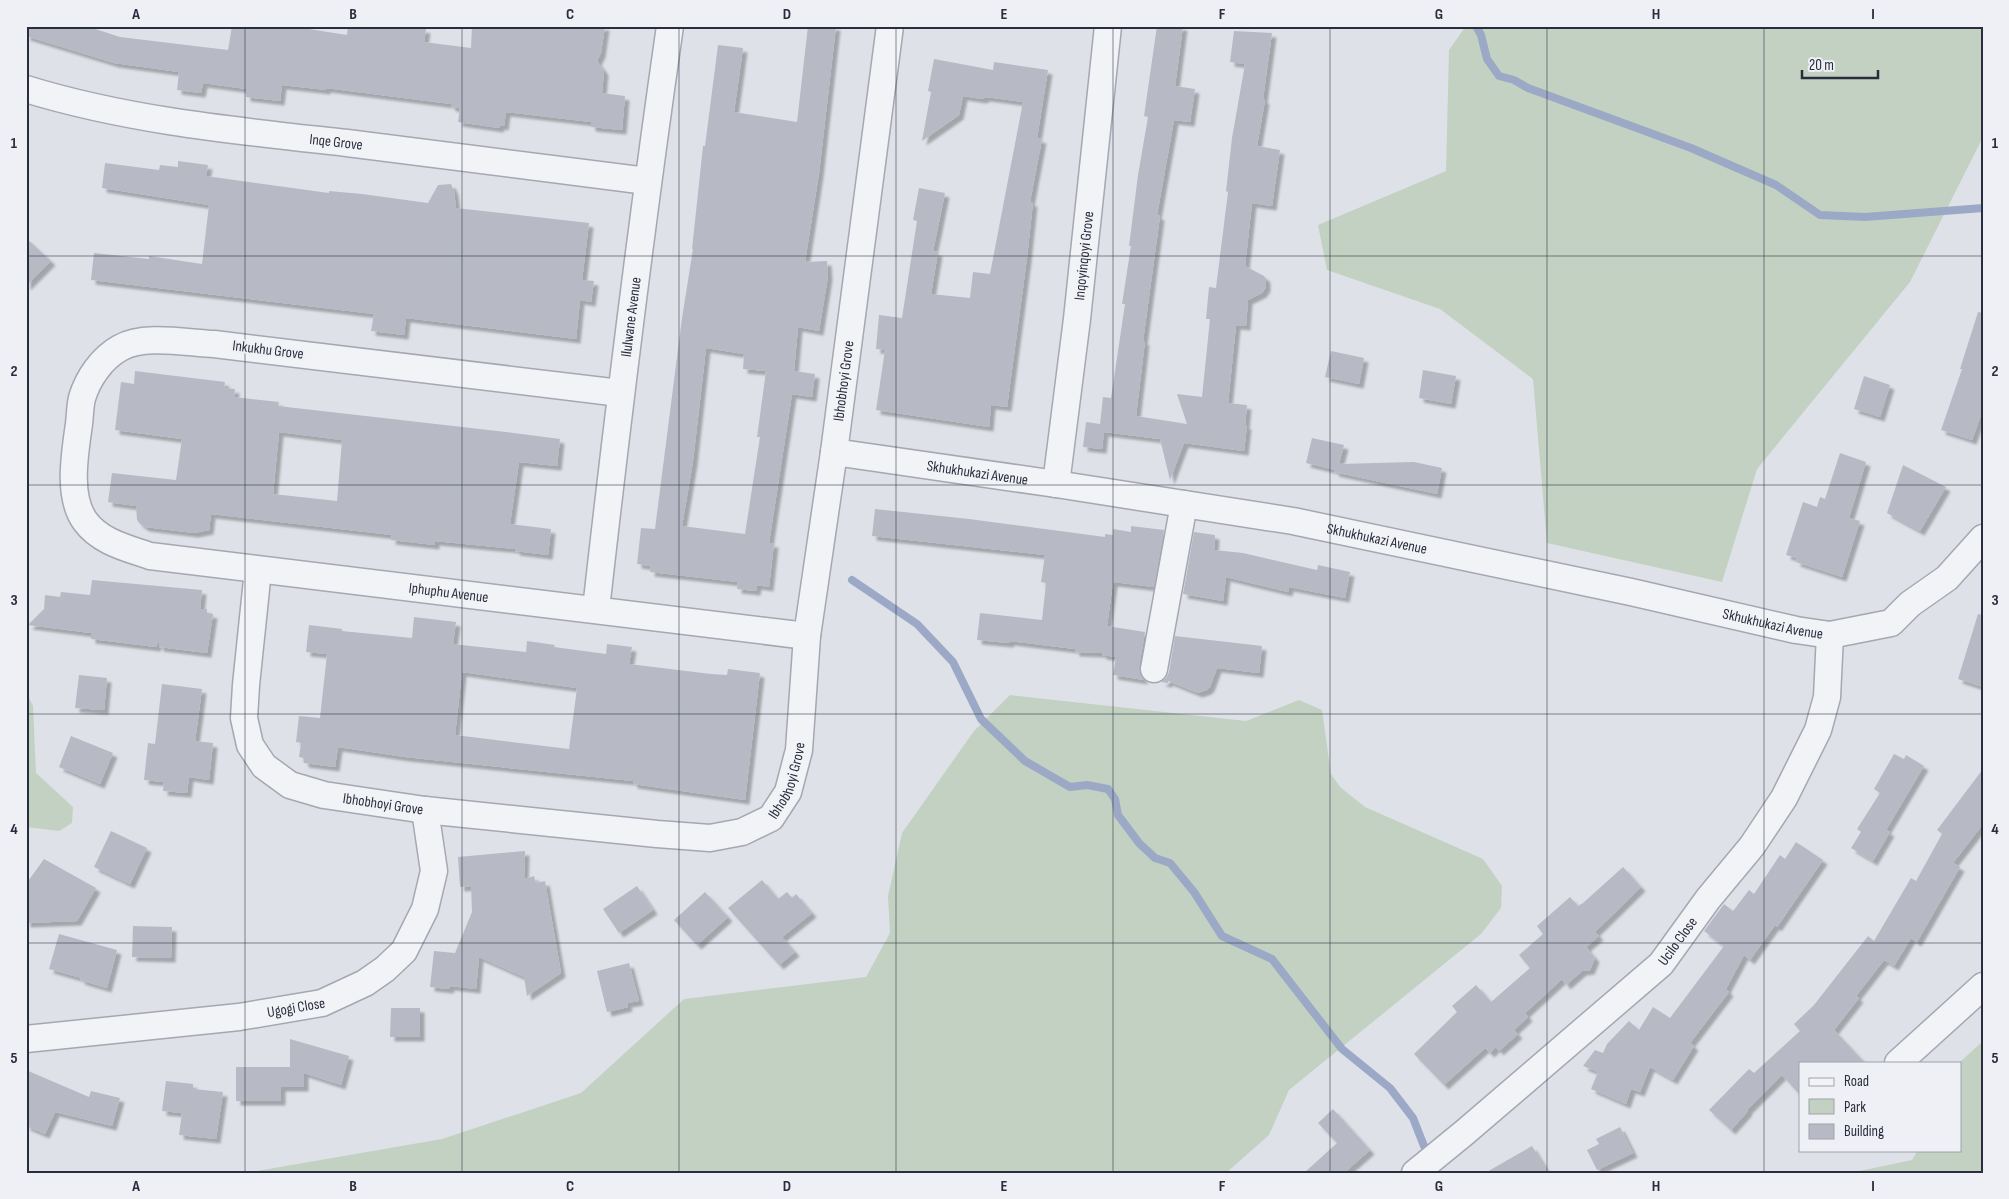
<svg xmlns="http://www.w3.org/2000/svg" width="2009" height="1199" font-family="'Sofia Sans Condensed',sans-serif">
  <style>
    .green { fill: #c2d1c1 }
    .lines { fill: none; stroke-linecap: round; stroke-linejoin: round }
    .stream { stroke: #9ca9c6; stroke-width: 8 }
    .building { fill: #b7bac4; fill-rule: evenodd; filter: url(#shadow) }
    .minor-casing { stroke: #a5a7b2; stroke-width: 29 }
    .minor { stroke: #f2f3f6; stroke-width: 26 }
    .grid { fill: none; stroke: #292d3e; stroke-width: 1; stroke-opacity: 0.55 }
    .labels { text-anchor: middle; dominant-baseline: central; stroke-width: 4; stroke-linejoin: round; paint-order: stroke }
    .street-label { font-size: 15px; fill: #292d3e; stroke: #eff0f5 }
    .neatline { fill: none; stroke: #292d3e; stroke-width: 2 }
    .grid-label { font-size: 16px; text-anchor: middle; font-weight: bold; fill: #292d3e }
  </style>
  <defs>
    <filter id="shadow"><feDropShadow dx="4.5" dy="4.5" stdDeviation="1" flood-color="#0004"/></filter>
  </defs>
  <rect width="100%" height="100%" fill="#dfe1e8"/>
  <!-- green -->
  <path class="green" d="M1466,26H1983V137L1910,282L1757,469L1722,582L1547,543L1533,379L1440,309L1327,270L1318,225L1446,171L1449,50Z
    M26,692L33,706L36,773L73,807L72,823L59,831L26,827Z
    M1010,695L1246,721L1299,700L1322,710L1331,774L1340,787L1365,807L1483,859L1502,886L1501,908L1481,934L1289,1090L1269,1135L1226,1173H245L442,1139L581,1093L684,999L866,977L890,933L888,896L902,833L974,731Z
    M1983,1041V1173H1850L1912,1160L1918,1150H1960L1959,1063Z"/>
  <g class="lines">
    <!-- stream -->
    <path class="stream" d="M1476,26L1481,35L1487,59L1499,76L1514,80L1528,88L1691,148L1776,185L1820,215L1865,217L1983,208
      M852,580L917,624L953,662L981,719L1025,761L1070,787L1087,785L1108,789L1115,799L1118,815L1139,843L1155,858L1170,863L1194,892L1222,936L1272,959L1342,1049L1390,1088L1413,1118L1424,1146"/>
  </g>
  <!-- building -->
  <path class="building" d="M26,26H86L120,37L228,50L232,26H290L347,35L348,26H407L426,29L424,42L471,48L472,26H605L601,53L597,61L604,71L602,93L625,96L622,130L591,127V122L506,112L504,126L500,125L499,128L458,122L460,108L451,107V104L326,88V90L282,85L280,101L246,97V89L203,83L201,93L177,90L179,72L114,63L26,36Z
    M808,26H836L819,173L805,262L827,261L828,276L819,331L798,327L794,371L815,374L812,397L792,394L769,543H774L769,587L757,585L756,591L737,589L738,582L650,572L651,566L637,564L641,528L655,529L682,318L693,249H692L703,146H705L718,45L743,48L734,112L797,122ZM706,348L744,354L743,369L766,371L757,437H760L745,534L682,526L693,461Z
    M1157,26H1183L1175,86L1195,89L1190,122L1174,120L1157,215L1160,216L1143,341H1145L1144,349L1136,416L1187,424L1177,394L1202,397L1210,319H1206L1209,287L1216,288L1228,192L1226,191L1232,138L1245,64L1230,62L1234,31L1272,33L1263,99L1265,100L1257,146L1280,150L1272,206L1252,203L1245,266L1264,276L1266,279V287L1262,293L1248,300L1246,326L1236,325L1228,403L1247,405L1245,425H1247L1244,451L1184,443L1170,480L1160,439L1104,432L1102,449L1083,447L1086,422L1100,424L1103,397L1111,398L1125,304H1122L1131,246H1129L1138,175L1148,117L1144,116Z
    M934,59L993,70L994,62L1048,70L1037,138L1042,139L1030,202H1033L1027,258L1007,407L991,405L989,427L876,410L885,350L876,349L879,315L902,318L917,221L913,220L919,188L945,193L933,251L938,252L931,294L970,298L973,272L990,274L1023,102L986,97L982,99L963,96L959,115L922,141L931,92L928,91Z
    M178,161L208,165L206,176L329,193V191L362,194L428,203L438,185L451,184L454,191L456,208L589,223L582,280L594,281L591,302L580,300L576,339L406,318L404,335L371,331L374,314L91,280L94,253L149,259V256L202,264L209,205L102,188L105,163L159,170L160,165L178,167Z
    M26,238L51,261L26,286Z
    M1978,312L1983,313V409L1972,440L1941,430L1962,369H1960Z
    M1331,351L1364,358L1359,384L1325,377Z
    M1423,370L1456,376L1451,404L1419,398Z
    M135,371L225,382L224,388L235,389L234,397L279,402L278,406L506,432L560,439L557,466L519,462L510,524L551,529L548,555L515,551L516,549L435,541V545L391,540L392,535L211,514L209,530L194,533L145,527L139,523L137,520L136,506L108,502L112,473L176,480L182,439L115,430L121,382L134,384ZM279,432L342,440L337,501L273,494Z
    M1864,376L1890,385L1880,417L1854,409Z
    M1312,438L1344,445L1339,464L1414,462L1442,468L1437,494L1334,472L1335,470L1306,463Z
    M1840,453L1866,462L1849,518L1860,521L1842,577L1796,562L1797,558L1786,555L1803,502L1817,507L1820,497L1825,499Z
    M1903,465L1946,487L1920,531L1887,513Z
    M875,509L969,519L1105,537V534L1113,535V529L1131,532V526L1164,530L1154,587L1113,582L1107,626L1145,632L1139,667L1140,674L1144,680L1113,675L1116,657L1102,655V653L1075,652V649L1010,641L1009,643L977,640L980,613L1042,620L1046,583L1041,582L1045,555L872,536Z
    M1194,532L1215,535L1214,550L1243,553L1317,570L1318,565L1350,572L1345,598L1289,587L1288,592L1226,577L1223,601L1183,594Z
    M92,580L202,590L200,609H207V613L213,614L207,653L159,647V641L156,647L91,639V633L28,625L44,609L45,595L60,597L61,592L90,595Z
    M1978,614L1983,615V687L1958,679Z
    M414,617L456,622L453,644L526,652L527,641L555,645L554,647L606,654L607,644L632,647L629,664L711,674L727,675L728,669L760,673L745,800L633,784V781L405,757L338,747L335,767L304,763V758L299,757L301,743L296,742L299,716L320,718L327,654L306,652L309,625L342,629V631L412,638ZM462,672L577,688L569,749L455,735Z
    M1175,636L1262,646L1259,673L1217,668L1210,687L1207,690L1198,693L1168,681V683L1161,682L1166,678L1169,672Z
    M79,675L107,678L104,710L75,708Z
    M162,684L202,689L195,741L213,743L209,780L189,777L187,793L163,791L164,782L144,780L148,743L155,744Z
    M71,736L113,753L100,784L59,767Z
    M1894,754L1904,759L1906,755L1924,766L1886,830L1890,832L1873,861L1851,848L1861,832L1857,829L1880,793L1874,789Z
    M1983,769V824L1953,863L1960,867L1917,942L1911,938L1894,966L1884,960L1856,996L1859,998L1834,1030L1865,1063H1800V1095L1782,1075L1747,1110L1748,1111L1731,1130L1709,1110L1749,1069L1754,1073L1800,1031L1794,1024L1814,1005L1868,936L1874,941L1911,878L1916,881L1942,834L1937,830Z
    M111,831L147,848L130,884L94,867Z
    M1796,842L1823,860L1777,927L1775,925L1750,960L1744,955L1726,989L1729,992L1690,1043L1694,1046L1673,1080L1650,1067L1640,1092L1631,1089L1626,1104L1591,1089L1598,1072L1583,1066L1595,1050L1603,1053L1607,1044L1629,1021L1639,1030L1653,1007L1670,1018L1724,946L1704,931L1724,904L1733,911L1749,890L1754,894L1780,855L1785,859Z
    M525,851L524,879L534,876L536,883L545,881L561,973L527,996L524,977L479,957L476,989L450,986L449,989L430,987L434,951L455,953L472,912L471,886L460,887L458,857Z
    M44,859L96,888L77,921L26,923V884Z
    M1623,867L1641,887L1595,932L1599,936L1586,947L1595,958L1590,970L1582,971L1566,985L1562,979L1525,1013L1528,1017L1514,1030L1518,1034L1499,1051L1496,1047L1490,1053L1485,1048L1444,1085L1414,1054L1457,1012L1452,1006L1476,985L1491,1002L1530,968L1519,955L1543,934L1537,926L1570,897L1578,906L1583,903Z
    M762,880L778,899L787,892L792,898L796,894L812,913L782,937L795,952L779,965L728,908Z
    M637,886L653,910L619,933L603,909Z
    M705,892L728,917L697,945L674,920Z
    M133,926L172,927L171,958L132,957Z
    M59,934L117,950L107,988L80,980L81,978L49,969Z
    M629,963L639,1001L627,1003L628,1007L607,1012L597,971Z
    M391,1008H420V1037H390Z
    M290,1039L349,1056L341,1085L304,1073V1087H281V1101H236V1067H290Z
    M26,1070L89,1097L91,1091L120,1098L112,1126L55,1112L45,1134L26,1126Z
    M166,1081L193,1084V1089L223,1092L216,1139L179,1135L182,1113L162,1111Z
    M1333,1109L1370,1150L1344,1173H1304L1337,1143L1318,1123Z
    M1620,1127L1633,1153L1597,1170L1587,1150L1599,1144L1596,1139Z
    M1532,1146L1548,1173H1485Z"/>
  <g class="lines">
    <!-- minor casing -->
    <g class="minor-casing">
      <g id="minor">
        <path id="s1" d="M26,89C130,121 239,131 347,143C447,155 547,168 647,181"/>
        <path id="s2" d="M620,393L214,344C187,343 144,334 120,348C102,358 88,378 82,398C80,406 80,416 79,424C75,453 67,496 85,521C100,542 127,548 150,556L807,636"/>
        <path id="s3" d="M834,452L1056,484L1293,521L1631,592L1796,630L1830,635L1891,623L1910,604L1947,578L1983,538"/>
        <path id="s4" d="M1056,484L1077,319L1108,26"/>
        <path id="s5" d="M258,570L246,685L244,718L250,745L264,766L290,785L324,795L425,810L657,834L710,838L742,832L771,818L788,792L799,750L807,636L834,452L890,26"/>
        <path id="s6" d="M596,609C618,414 642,220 670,26"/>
        <path d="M1154,669L1184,504"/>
        <path id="s7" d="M26,1039L239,1017L322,1003L365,983L385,969L404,951L425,909L434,871L425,810"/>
        <path d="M1898,1063L1983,986"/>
        <path id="s8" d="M1415,1173L1464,1133L1661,964L1708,899L1752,846L1784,798L1818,730L1827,697L1830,635"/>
      </g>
    </g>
    <!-- minor -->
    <use href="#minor" class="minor"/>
  </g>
  <!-- grid -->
  <path class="grid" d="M245,26V1173M462,26V1173M679,26V1173M896,26V1173M1113,26V1173M1330,26V1173M1547,26V1173M1764,26V1173M26,256H1983M26,485H1983M26,714H1983M26,943H1983"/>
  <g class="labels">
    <!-- street labels -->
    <g class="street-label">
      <text stroke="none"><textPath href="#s1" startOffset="315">Inqe Grove</textPath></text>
      <text stroke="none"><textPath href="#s4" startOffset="230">Inqoyinqoyi Grove</textPath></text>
      <text stroke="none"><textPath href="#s6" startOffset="294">Ilulwane Avenue</textPath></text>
      <text transform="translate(268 350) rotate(7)">Inkukhu Grove</text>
      <text stroke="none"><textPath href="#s5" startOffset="1169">Ibhobhoyi Grove</textPath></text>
      <text stroke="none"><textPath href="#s3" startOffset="145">Skhukhukazi Avenue</textPath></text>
      <text stroke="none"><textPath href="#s3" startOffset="550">Skhukhukazi Avenue</textPath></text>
      <text stroke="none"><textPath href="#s2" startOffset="1070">Iphuphu Avenue</textPath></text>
      <text stroke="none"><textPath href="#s3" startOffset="955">Skhukhukazi Avenue</textPath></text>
      <text stroke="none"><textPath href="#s5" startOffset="764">Ibhobhoyi Grove</textPath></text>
      <text stroke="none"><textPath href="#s5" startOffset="329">Ibhobhoyi Grove</textPath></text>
      <text stroke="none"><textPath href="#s8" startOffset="351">Ucilo Close</textPath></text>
      <text stroke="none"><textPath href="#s7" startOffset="272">Ugogi Close</textPath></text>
    </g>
  </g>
  <!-- border -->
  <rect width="2009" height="1199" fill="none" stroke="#eff0f5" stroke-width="55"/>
  <!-- legend -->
  <rect x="1799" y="1062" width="162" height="90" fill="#eff0f5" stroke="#a0a2ac"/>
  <rect x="1809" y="1078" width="25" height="8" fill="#f2f3f6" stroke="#a0a2ac"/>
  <text x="1844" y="1086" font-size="15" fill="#292d3e">Road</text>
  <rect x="1809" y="1099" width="25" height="15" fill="#c2d1c1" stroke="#a0a2ac"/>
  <text x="1844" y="1112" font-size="15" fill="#292d3e">Park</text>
  <rect x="1809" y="1124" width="25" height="15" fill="#b7bac4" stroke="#a0a2ac"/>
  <text x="1844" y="1136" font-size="15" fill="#292d3e">Building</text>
  <!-- scale -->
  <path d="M1802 70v8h76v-8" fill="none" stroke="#292d3e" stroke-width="2.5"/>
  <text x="1809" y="70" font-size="15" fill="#292d3e" stroke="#eff0f5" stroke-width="4" paint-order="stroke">20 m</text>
  <rect x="28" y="28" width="1954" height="1144" class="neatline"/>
  <g class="grid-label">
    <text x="136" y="19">A</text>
    <text x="353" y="19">B</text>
    <text x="570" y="19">C</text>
    <text x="787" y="19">D</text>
    <text x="1004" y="19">E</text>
    <text x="1222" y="19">F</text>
    <text x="1439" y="19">G</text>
    <text x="1656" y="19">H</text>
    <text x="1873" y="19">I</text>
    <text x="14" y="148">1</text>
    <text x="1995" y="148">1</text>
    <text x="14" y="376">2</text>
    <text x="1995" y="376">2</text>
    <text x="14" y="605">3</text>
    <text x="1995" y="605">3</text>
    <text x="14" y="834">4</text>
    <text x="1995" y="834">4</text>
    <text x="14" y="1063">5</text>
    <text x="1995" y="1063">5</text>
    <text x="136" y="1191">A</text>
    <text x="353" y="1191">B</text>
    <text x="570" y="1191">C</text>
    <text x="787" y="1191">D</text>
    <text x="1004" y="1191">E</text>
    <text x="1222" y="1191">F</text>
    <text x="1439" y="1191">G</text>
    <text x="1656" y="1191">H</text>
    <text x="1873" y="1191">I</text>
  </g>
</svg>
